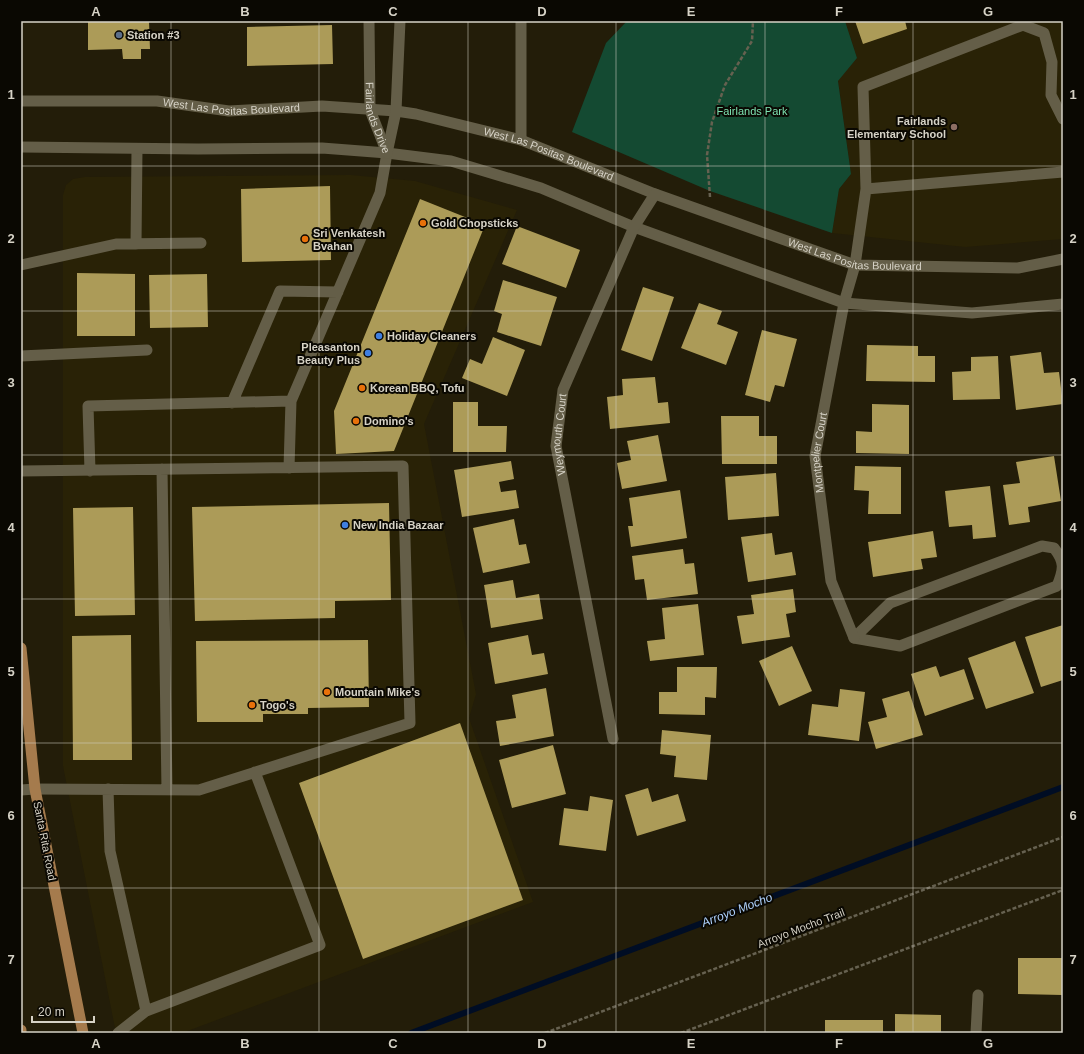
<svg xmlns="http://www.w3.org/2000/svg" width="1084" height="1054" font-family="Arial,sans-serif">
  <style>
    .built { fill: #292206 }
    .green { fill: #144a32 }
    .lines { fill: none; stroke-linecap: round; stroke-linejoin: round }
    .stream { stroke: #000d24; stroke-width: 6 }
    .building { fill: #ac9b58 }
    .path { stroke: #666150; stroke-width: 2.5; stroke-dasharray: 4 2; stroke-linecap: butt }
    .service { stroke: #645e48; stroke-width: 11 }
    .minor { stroke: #645e48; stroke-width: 11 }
    .primary { stroke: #a57b4d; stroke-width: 11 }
    .grid { fill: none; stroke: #d6d2c6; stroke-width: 1; stroke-opacity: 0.55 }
    .service-dot { fill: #5c6f8a; stroke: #0a0802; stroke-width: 1.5 }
    .education-dot { fill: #8d6e63; stroke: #0a0802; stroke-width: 1.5 }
    .food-dot { fill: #e8710a; stroke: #0a0802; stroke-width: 1.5 }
    .shop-dot { fill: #3f7fe0; stroke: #0a0802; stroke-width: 1.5 }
    .labels { text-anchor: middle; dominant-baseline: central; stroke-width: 4; stroke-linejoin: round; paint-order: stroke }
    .poi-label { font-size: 11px; font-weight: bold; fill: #d6d2c6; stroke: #0a0802; text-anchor: start }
    .street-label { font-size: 11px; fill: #d6d2c6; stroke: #0a0802 }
    .park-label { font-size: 11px; fill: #7ee3b2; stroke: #0a0802 }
    .water-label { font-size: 12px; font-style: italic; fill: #aed1fc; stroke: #0a0802 }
    .neatline { fill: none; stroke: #d6d2c6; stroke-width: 1.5 }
    .grid-label { font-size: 13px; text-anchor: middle; font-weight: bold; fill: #d6d2c6 }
  </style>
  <rect width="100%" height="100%" fill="#231d09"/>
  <!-- built -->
  <path class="built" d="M845,21H1063V239L965,247L832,233L839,189L851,174L838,80L857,58Z
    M351,175L415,181L517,210L424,424L476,694L469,718L533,902L182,1033H116L63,766V195L66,185L73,179L85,177Z"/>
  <!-- green -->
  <path class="green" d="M627,21H845L857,58L838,81L851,174L839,189L832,233L710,191L572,132L606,43Z"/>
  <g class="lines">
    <!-- stream -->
    <path class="stream" d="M411,1033L1063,787"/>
  </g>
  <!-- building -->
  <path class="building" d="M88,21H149L150,49H141V59H123L122,49L88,50Z
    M855,21H905L907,29L863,44Z
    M332,25L333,64L247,66V27Z
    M330,186L331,260L242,262L241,189Z
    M420,199L485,225L394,451L336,454L334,411Z
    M517,226L580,250L566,288L502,264Z
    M77,273L135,274V336H77Z
    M207,274L208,327L150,328L149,275Z
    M503,280L557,297L541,346L497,332L502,314L494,311Z
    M643,287L674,297L652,361L621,350Z
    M699,303L722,311L717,324L738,332L726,365L681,348Z
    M762,330L797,339L784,387L775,385L770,402L745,395Z
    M493,337L525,350L507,396L462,378L470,359L482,364Z
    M867,345L918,346V356H935V382L866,381Z
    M1041,352L1044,373L1059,372L1063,404L1016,410L1010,356Z
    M998,356L1000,399L953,400L952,372L971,371V357Z
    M655,377L658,403L668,402L670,423L610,429L607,397L623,395L622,379Z
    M453,402H478V426H507L506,452H453Z
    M872,404L909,405V454L856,453V431L872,432Z
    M721,416H759V436H777V464H722Z
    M658,435L667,481L622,489L617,463L631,460L627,441Z
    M1054,456L1061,501L1028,507L1030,522L1009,525L1003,485L1020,483L1016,462Z
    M511,461L514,479L499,482L501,492L516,490L519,508L462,517L454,470Z
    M855,466L901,467V514H868L869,491L854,490Z
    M776,473L779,516L728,520L725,477Z
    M990,486L996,537L973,539L972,525L949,527L945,491Z
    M680,490L687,538L631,547L628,526H633L629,498Z
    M389,503L391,600L335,601V618L195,621L192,507Z
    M133,507L135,615L75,616L73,508Z
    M514,519L519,545L526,544L530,563L483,573L473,528Z
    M933,531L937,557L921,559L923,569L873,577L868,542Z
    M772,533L775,555L792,552L796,575L748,582L741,537Z
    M683,549L685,564L694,563L698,594L647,600L644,579L635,580L632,556Z
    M513,580L516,598L539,594L543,619L491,628L484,585Z
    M793,589L796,612L786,614L790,637L742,644L737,616L754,614L751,595Z
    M698,604L704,655L650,661L647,641L665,639L662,608Z
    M1063,625V680L1041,687L1025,637Z
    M131,635L132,760H73L72,636Z
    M528,635L532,655L544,653L548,674L495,684L488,643Z
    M368,640L369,707L308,708V714H263V722H197L196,641Z
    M1015,641L1034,693L986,709L968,658Z
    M792,646L812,691L779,706L759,661Z
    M936,666L940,677L964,669L974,699L925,716L911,674Z
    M677,667H717L716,698L705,697V715L659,714V692H677Z
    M546,688L554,736L500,746L496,721L516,718L512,695Z
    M840,689L865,692L859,741L808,735L812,704L838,707Z
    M909,691L923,735L876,749L868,722L887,717L882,699Z
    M460,723L523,900L363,959L299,783Z
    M662,730L711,735L707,780L674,777L676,756L660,754Z
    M553,745L566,794L512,808L499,760Z
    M648,788L652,802L678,794L686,821L637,836L625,795Z
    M590,796L613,800L606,851L559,845L564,808L588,811Z
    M1018,958H1062V995L1018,994Z
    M895,1014L941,1015V1033H895Z
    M825,1020H883V1033H825Z"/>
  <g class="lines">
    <!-- path -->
    <path class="path" d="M710,197L707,155L712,122L725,85L752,41L753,21
      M545,1033L1063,837
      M681,1033L1063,890"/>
    <!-- service -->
    <path class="service" d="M866,189L1063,172
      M136,244L137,149
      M21,265L116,244L201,243
      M855,265L866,189L863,87L1023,25L1044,33L1052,62L1051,95L1063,119
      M21,356L147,350
      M232,403L280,291L338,292
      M289,468L291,401L380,193L387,153
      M162,469L167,790
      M21,471L403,466L410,723L199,790L35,789
      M90,471L88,406L291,401
      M1042,546L1054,548C1065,562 1064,569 1057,586L900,646L854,638L890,603Z
      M108,789L110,851L146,1011
      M118,1033L146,1011L320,945L255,772"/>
    <!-- minor -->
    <g class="minor">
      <path id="s1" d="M369,21L370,110L387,153"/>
      <path id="s2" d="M21,101H157L229,111L322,106L396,111L416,114L521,140L655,194L855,265L1018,268L1063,259"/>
      <path d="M521,140V21"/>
      <path d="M21,147L198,149L322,148L387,153L451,161L541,188L634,227L844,303L972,313L1063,304"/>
      <path d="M387,153L396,111L400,21"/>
      <path id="s3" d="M854,638L831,581L815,456L844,303L855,265"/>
      <path id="s4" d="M613,739L556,446L563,390L634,227L655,194"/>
      <path d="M21,790L35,789"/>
      <path d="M976,1033L978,995"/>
    </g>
    <!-- primary -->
    <path class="primary" d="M21,648L35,789L83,1033
      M21,1030V1033"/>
  </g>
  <!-- grid -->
  <path class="grid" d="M171,21V1033M319,21V1033M468,21V1033M616,21V1033M765,21V1033M913,21V1033M21,166H1063M21,311H1063M21,455H1063M21,599H1063M21,743H1063M21,888H1063"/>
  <!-- markers -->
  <circle class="service-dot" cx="119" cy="35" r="4"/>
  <circle class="education-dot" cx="954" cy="127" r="4"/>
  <g class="food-dot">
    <circle cx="423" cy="223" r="4"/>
    <circle cx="305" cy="239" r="4"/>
    <circle cx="362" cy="388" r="4"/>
    <circle cx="356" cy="421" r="4"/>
    <circle cx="327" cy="692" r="4"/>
    <circle cx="252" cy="705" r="4"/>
  </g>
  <g class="shop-dot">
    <circle cx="379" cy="336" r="4"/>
    <circle cx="368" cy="353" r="4"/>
    <circle cx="345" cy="525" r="4"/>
  </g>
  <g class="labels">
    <!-- poi labels -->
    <g class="poi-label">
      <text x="127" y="35">Station #3</text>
      <text x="946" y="121" text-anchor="end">Fairlands<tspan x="946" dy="13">Elementary School</tspan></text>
      <text x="431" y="223">Gold Chopsticks</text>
      <text x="313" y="233">Sri Venkatesh<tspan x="313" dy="13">Bvahan</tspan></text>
      <text x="387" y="336">Holiday Cleaners</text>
      <text x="360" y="347" text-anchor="end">Pleasanton<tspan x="360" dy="13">Beauty Plus</tspan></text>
      <text x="370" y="388">Korean BBQ, Tofu</text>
      <text x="364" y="421">Domino's</text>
      <text x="353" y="525">New India Bazaar</text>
      <text x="335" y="692">Mountain Mike's</text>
      <text x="260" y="705">Togo's</text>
    </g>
    <!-- street labels -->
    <g class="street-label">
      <text stroke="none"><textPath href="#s2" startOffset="211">West Las Positas Boulevard</textPath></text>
      <text stroke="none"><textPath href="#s1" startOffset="98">Fairlands Drive</textPath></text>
      <text stroke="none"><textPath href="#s2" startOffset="535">West Las Positas Boulevard</textPath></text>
      <text stroke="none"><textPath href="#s2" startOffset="859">West Las Positas Boulevard</textPath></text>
      <text stroke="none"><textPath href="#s4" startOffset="310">Weymouth Court</textPath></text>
      <text stroke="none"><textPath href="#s3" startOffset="191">Montpelier Court</textPath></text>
      <text transform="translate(45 841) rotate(79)">Santa Rita Road</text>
      <text transform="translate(801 928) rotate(-21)">Arroyo Mocho Trail</text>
    </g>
    <!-- park labels -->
    <g class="park-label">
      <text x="752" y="111">Fairlands Park</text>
    </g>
    <!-- water labels -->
    <g class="water-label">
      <text transform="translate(737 910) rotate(-21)">Arroyo Mocho</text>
    </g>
  </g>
  <!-- border -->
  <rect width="1084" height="1054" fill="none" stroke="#0a0802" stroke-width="44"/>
  <!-- scale -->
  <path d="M32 1016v6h62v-6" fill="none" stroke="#d6d2c6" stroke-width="2"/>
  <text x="38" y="1016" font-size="12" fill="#d6d2c6" stroke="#0a0802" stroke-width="3" paint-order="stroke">20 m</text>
  <rect x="22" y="22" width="1040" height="1010" class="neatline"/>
  <g class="grid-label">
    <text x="96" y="16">A</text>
    <text x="245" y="16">B</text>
    <text x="393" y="16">C</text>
    <text x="542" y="16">D</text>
    <text x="691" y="16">E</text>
    <text x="839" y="16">F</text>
    <text x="988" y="16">G</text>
    <text x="11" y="99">1</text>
    <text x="1073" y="99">1</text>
    <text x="11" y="243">2</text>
    <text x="1073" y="243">2</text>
    <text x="11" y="387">3</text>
    <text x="1073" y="387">3</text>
    <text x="11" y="532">4</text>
    <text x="1073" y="532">4</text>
    <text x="11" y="676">5</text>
    <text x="1073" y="676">5</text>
    <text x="11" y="820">6</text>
    <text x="1073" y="820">6</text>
    <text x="11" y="964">7</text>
    <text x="1073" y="964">7</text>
    <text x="96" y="1048">A</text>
    <text x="245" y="1048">B</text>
    <text x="393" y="1048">C</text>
    <text x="542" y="1048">D</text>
    <text x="691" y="1048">E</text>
    <text x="839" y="1048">F</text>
    <text x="988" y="1048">G</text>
  </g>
</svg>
